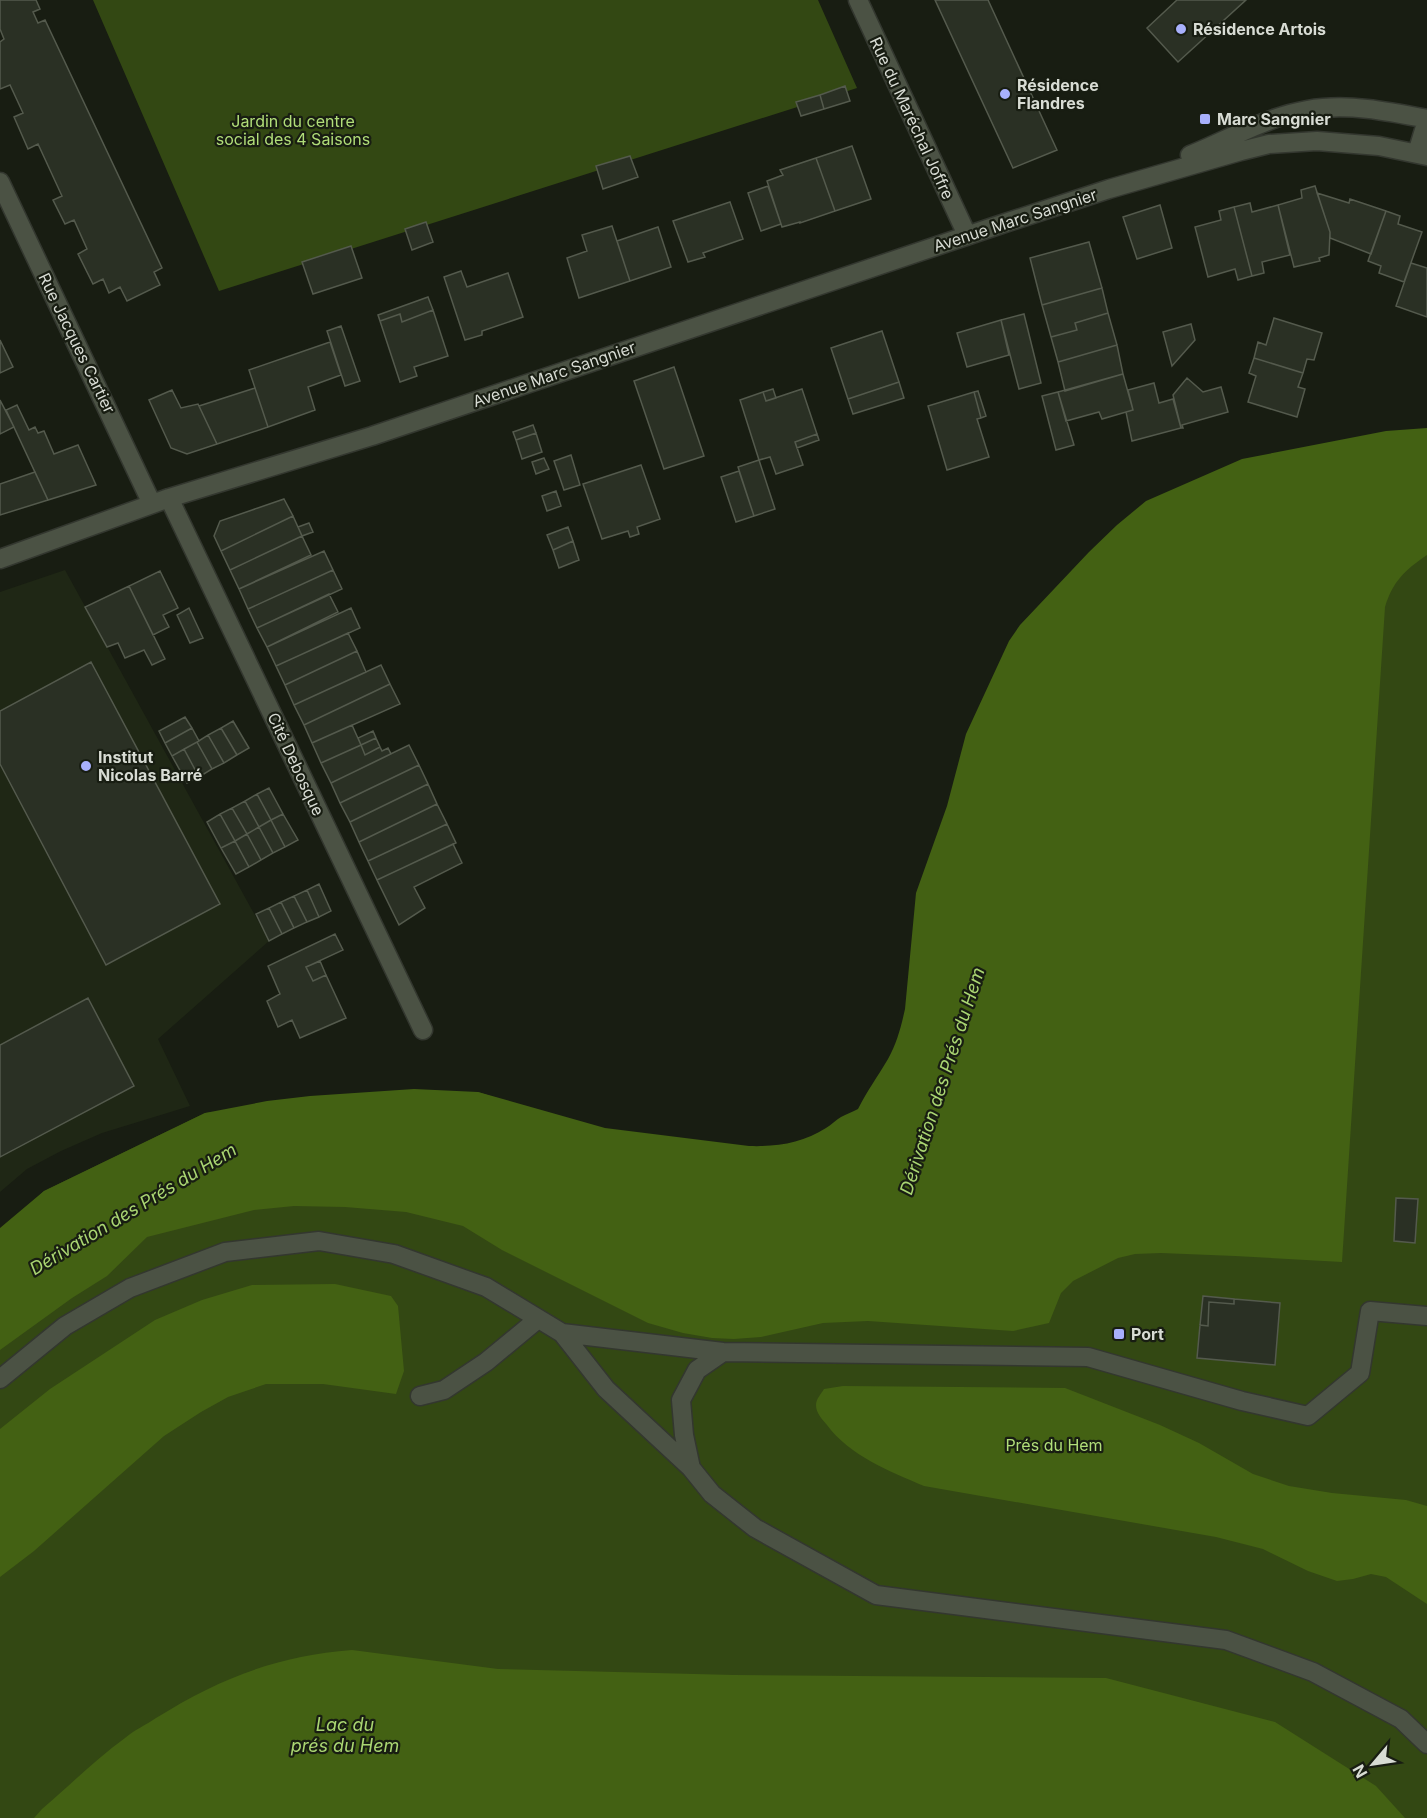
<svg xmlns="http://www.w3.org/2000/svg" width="1427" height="1818" font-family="Inter,sans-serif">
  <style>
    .built { fill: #1f2715 }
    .green { fill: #334813 }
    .water { fill: #436113 }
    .building { fill: #2a3024; stroke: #545a4d; stroke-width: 1.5 }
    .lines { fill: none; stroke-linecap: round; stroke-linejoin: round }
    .service-casing { stroke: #33372f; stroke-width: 21 }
    .minor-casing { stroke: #33372f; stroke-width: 21 }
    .service { stroke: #4b5244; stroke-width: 18 }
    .minor { stroke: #4b5244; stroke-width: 18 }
    .poi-dot { fill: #a8b0fc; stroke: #181d12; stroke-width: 2 }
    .labels { text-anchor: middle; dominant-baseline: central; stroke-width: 4.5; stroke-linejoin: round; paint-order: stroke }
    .poi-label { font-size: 16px; font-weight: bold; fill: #d8dcd4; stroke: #181d12; text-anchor: start }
    .street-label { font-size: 16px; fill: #d8dcd4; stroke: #181d12 }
    .park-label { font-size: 16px; fill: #b1de79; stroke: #181d12 }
    .water-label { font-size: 18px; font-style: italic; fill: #aad672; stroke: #181d12 }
  </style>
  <rect width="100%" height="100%" fill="#181d12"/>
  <!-- built -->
  <path class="built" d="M65,570L269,941L158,1039L190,1106L102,1133L61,1151L27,1169L0,1192V592Z"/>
  <!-- green -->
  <path class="green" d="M93,0H818L857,88L219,291Z
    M1427,439V1818H0V1232L44,1191L205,1113L478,1092L634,1142L777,1158L846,1136Z"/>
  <!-- water -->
  <path class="water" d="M1427,428V555C1405,570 1393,581 1385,607L1342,1262L1235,1256L1161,1253L1135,1254L1118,1258L1073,1281L1061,1293L1049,1323L1013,1331L868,1321L823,1323L761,1337L734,1339L712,1338L683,1333L648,1323L502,1250L463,1226L406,1212L345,1207L294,1206L254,1210L147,1237L107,1276L72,1298L0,1350V1228L44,1191L205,1113L267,1101L310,1096L414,1089L478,1092L605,1128L749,1146C776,1147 803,1143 826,1128C831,1125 836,1120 841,1117C846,1114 853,1112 858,1109C867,1091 878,1076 888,1059C897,1043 901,1027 905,1009L916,893L947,806L966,734L1009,641L1020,625L1089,552L1117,525L1146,501L1242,459L1386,431Z
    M335,1284L391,1296L398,1306L404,1371L396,1394L323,1384H266L228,1397L201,1412L164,1436L34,1551L0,1577V1429L50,1389L155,1320L202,1300L252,1285Z
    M843,1386L1065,1388L1160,1425L1199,1443L1253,1474L1289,1486L1332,1493L1406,1500L1427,1506V1604L1386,1577L1371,1574L1353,1579L1337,1581L1308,1571L1263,1549L1216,1537L924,1486C889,1471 850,1456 827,1425C822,1419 816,1413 816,1405C816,1399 821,1394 824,1389Z
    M352,1650L498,1669L734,1675L1106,1678L1275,1722L1376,1786L1405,1818H34L42,1809C69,1786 96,1759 125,1738C134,1730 146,1725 156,1718C220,1678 277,1656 352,1650Z"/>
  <!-- building -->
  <path class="building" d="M0,0H36L40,9L33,12L38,23L45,20L162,268L154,272L160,285L127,301L120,287L109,293L103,279L93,284L78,254L87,249L74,220L65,224L53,200L62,196L38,144L28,149L14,117L23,113L10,85L0,89V42L4,39L0,29Z
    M935,0H988L1057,150L1013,168Z
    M1177,0H1246L1178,62L1147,28Z
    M845,86L850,101L824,109L820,95Z
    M820,95L824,109L801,116L796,102Z
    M852,146L871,199L835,211L816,158Z
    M630,156L638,177L603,189L596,166Z
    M816,158L835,211L800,223V222L782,227L767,181L783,175L780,170Z
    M768,186L781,224L761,231L748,193Z
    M1315,186L1330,232L1329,255L1319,258L1320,261L1294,267L1278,205L1302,198L1301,190Z
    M1317,193L1349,203L1350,199L1386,211L1371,254L1330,238V232Z
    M730,202L743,239L703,253L705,257L688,262L673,221Z
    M1250,203L1252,212L1278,205L1290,255L1262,262L1264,273L1252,276L1234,207Z
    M1160,205L1172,248L1137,259L1123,217Z
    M1234,207L1252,276L1238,280L1235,269L1208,277L1195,227L1221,220L1219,211Z
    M1386,211L1400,216L1398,224L1422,232L1404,282L1379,273L1381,266L1368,261Z
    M426,222L433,242L412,250L405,229Z
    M612,226L630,281L579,298L567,258L587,251L582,235Z
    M658,227L671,267L630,281L617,241Z
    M1089,242L1102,288L1042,305L1030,258Z
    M351,246L362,278L313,294L302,262Z
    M1411,263L1427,268V317L1396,306Z
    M461,271L467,287L508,273L523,317L482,331V335L465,340L444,277Z
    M1102,288L1108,313L1075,323L1077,330L1051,337L1042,305Z
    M428,297L433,310L402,322L400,314L380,321L378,315Z
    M433,310L448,356L414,367L417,376L400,382L380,321L400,314L402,322Z
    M1108,313L1117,345L1058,362L1051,337L1077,330L1075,323Z
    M1024,314L1041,383L1019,389L1001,320Z
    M1274,318L1322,333L1314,360L1307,359L1303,373L1254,358L1258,342L1266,345Z
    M1001,320L1009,355L967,367L957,333Z
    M1191,324L1195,340L1172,366L1163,332Z
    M341,326L360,381L345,386L327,331Z
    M882,331L899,382L848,399L831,348Z
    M0,340L13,367L0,373Z
    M330,342L341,375L308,387L315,410L268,427L249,370Z
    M1117,345L1123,374L1065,391L1058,362Z
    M1254,358L1303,373L1298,387L1305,389L1297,417L1248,402L1256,376L1249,373Z
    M674,367L704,456L664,469L634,381Z
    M1123,374L1133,410L1102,419L1099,412L1066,421L1058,392Z
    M1187,378L1203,392L1221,387L1228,412L1182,425L1183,428H1181L1173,395Z
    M899,382L904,398L853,414L848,399Z
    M1154,383L1159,403L1173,399L1181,428L1132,441L1126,412L1133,410L1128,390Z
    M255,388L268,427L217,444L199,406Z
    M773,389L776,398L766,401L763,392Z
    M802,389L817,434L795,442L803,465L776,474L770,457L759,460L740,400L763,392L766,401Z
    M172,390L181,408L198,404L217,444L187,454L171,448L149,400Z
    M978,391L986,416L981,418L974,392Z
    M974,392L981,418L977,419L989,457L947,470L928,406Z
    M1058,392L1074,445L1056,450L1042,396Z
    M0,400L14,427L0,434Z
    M17,405L29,430L35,427L38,433L44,431L54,454L78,445L96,485L48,500L6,410Z
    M533,425L536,433L516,440L513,432Z
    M536,433L542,452L522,459L516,440Z
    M817,434L819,440L797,448L795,442Z
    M571,455L580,485L564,490L554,461Z
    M544,458L549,469L536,474L532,462Z
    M759,460L775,509L754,516L738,467Z
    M641,465L660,519L637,527L639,534L630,537L628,531L602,539L583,484Z
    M739,471L754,516L736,522L721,477Z
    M35,472L48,500L0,515V484Z
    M556,491L561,506L547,511L542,496Z
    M284,499L293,516L221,551L214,536L220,521Z
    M293,516L302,536L230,570L221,551Z
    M309,523L313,532L302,536L298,527Z
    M568,527L573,541L553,550L547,535Z
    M302,536L311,555L239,589L230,570Z
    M573,541L579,560L559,568L553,550Z
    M324,551L333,570L248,609L239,589Z
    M333,570L342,589L257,628L248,609Z
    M160,571L178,608L163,615L169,627L153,635L129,586Z
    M129,586L165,659L152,665L144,650L125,658L118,643L107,647L85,607Z
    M329,594L338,612L267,647L257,628Z
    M189,608L203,638L190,643L177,615Z
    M351,608L360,628L276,666L267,647Z
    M348,633L357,651L285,685L276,666Z
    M357,651L366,672L294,705L285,685Z
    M91,662L220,904L106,965L0,764V711Z
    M381,665L390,684L304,725L294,705Z
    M390,684L400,704L312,743L304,725Z
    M185,717L192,728L165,743L159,731Z
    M233,721L249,748L237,755L221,728Z
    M352,725L361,745L321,763L312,743Z
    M192,728L199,741L172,756L165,743Z
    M221,728L237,755L224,763L208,735Z
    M373,731L376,738L361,745L358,738Z
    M208,735L224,763L212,769L197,742Z
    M376,738L380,747L365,755L361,745Z
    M197,742L212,769L199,777L184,749Z
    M361,745L365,755L380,747L382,751L388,748L391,754L331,783L321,763Z
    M409,745L419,765L340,803L331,783Z
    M184,749L199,777L187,783L172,756Z
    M419,765L428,784L350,822L340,803Z
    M428,784L437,804L359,842L350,822Z
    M269,788L283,814L271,820L257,794Z
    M257,794L271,820L259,827L245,801Z
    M245,801L259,827L247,834L232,808Z
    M437,804L447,824L368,861L359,842Z
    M232,808L247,834L235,841L220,814Z
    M220,814L235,841L221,848L207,822Z
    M283,814L298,840L285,847L271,820Z
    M271,820L285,847L273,853L259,827Z
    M447,824L456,843L377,880L368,861Z
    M259,827L273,853L261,860L247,834Z
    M247,834L261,860L249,867L235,841Z
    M235,841L249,867L236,874L221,848Z
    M453,844L462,863L414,887L425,908L399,925L377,880Z
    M319,884L331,911L319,917L307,890Z
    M307,890L319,917L307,922L294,896Z
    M294,896L307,922L294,928L281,902Z
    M281,902L294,928L282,934L269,908Z
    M269,908L282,934L269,941L256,914Z
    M335,934L343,950L306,967L313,981L326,975L346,1018L300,1038L292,1020L278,1027L267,1001L280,994L268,966Z
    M320,961L326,975L313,981L306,967Z
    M88,998L134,1086L0,1157V1045Z
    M1396,1198L1418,1199L1415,1243L1394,1241Z
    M1203,1296L1234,1299V1304L1209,1302L1208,1326L1200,1325Z
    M1234,1299L1280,1303L1275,1365L1197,1358L1200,1325L1208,1326L1209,1302L1234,1304Z"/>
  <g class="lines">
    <!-- service casing -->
    <g class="service-casing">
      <path id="service" d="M562,1333L723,1352L1088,1357L1242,1401L1308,1416L1360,1373L1370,1311L1427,1316
        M0,1379L65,1326L130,1288L225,1252L319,1241L394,1254L486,1287L562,1333L606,1389L691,1468L712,1494L755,1528L876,1595L1226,1640L1313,1672L1401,1719L1427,1744
        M420,1396L444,1390L486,1362L538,1319
        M691,1468L684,1435L681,1400L697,1370L723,1352"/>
    </g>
    <!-- minor casing -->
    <g class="minor-casing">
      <path id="minor" d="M858,0L967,235
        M1417,153L1427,120
        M1190,155C1228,140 1266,117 1307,110C1347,103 1387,111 1427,119
        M0,182L152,504
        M169,498L423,1030
        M0,559L169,498L372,436L996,226L1109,189L1241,151L1269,144L1317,141L1379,146L1427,156"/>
    </g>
    <!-- service -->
    <use href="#service" class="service"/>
    <!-- minor -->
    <use href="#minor" class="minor"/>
  </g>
  <!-- markers -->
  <g class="poi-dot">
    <circle cx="1181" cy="29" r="6"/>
    <circle cx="1005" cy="94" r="6"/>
    <rect x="1199" y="113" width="12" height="12" rx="3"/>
    <circle cx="86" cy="766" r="6"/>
    <rect x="1113" y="1328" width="12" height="12" rx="3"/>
  </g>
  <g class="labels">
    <!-- poi labels -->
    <g class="poi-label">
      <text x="1193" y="29">Résidence Artois</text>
      <text x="1017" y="85">Résidence<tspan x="1017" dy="18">Flandres</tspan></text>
      <text x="1217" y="119">Marc Sangnier</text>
      <text x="98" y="757">Institut<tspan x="98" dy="18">Nicolas Barré</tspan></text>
      <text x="1131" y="1334">Port</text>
    </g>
    <!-- street labels -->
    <g class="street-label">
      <text transform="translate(912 118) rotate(65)">Rue du Maréchal Joffre</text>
      <text transform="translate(1015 220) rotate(-18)">Avenue Marc Sangnier</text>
      <text transform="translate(77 343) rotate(64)">Rue Jacques Cartier</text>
      <text transform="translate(554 374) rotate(-19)">Avenue Marc Sangnier</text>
      <text transform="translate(296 764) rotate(65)">Cité Debosque</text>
    </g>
    <!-- park labels -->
    <g class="park-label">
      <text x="293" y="121">Jardin du centre<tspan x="293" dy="18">social des 4 Saisons</tspan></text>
      <text x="1054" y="1445">Prés du Hem</text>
    </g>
    <!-- water labels -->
    <g class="water-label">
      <text transform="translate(942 1081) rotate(-72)">Dérivation des Prés du Hem</text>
      <text transform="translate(133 1209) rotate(-31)">Dérivation des Prés du Hem</text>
      <text x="345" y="1724">Lac du<tspan x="345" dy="21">prés du Hem</tspan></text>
    </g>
  </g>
  <!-- north arrow -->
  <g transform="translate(1373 1764) rotate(241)" stroke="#181d12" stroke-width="4.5" paint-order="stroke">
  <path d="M0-4.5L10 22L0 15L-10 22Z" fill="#d8dcd4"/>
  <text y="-9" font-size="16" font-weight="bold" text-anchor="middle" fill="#d8dcd4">N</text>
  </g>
</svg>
